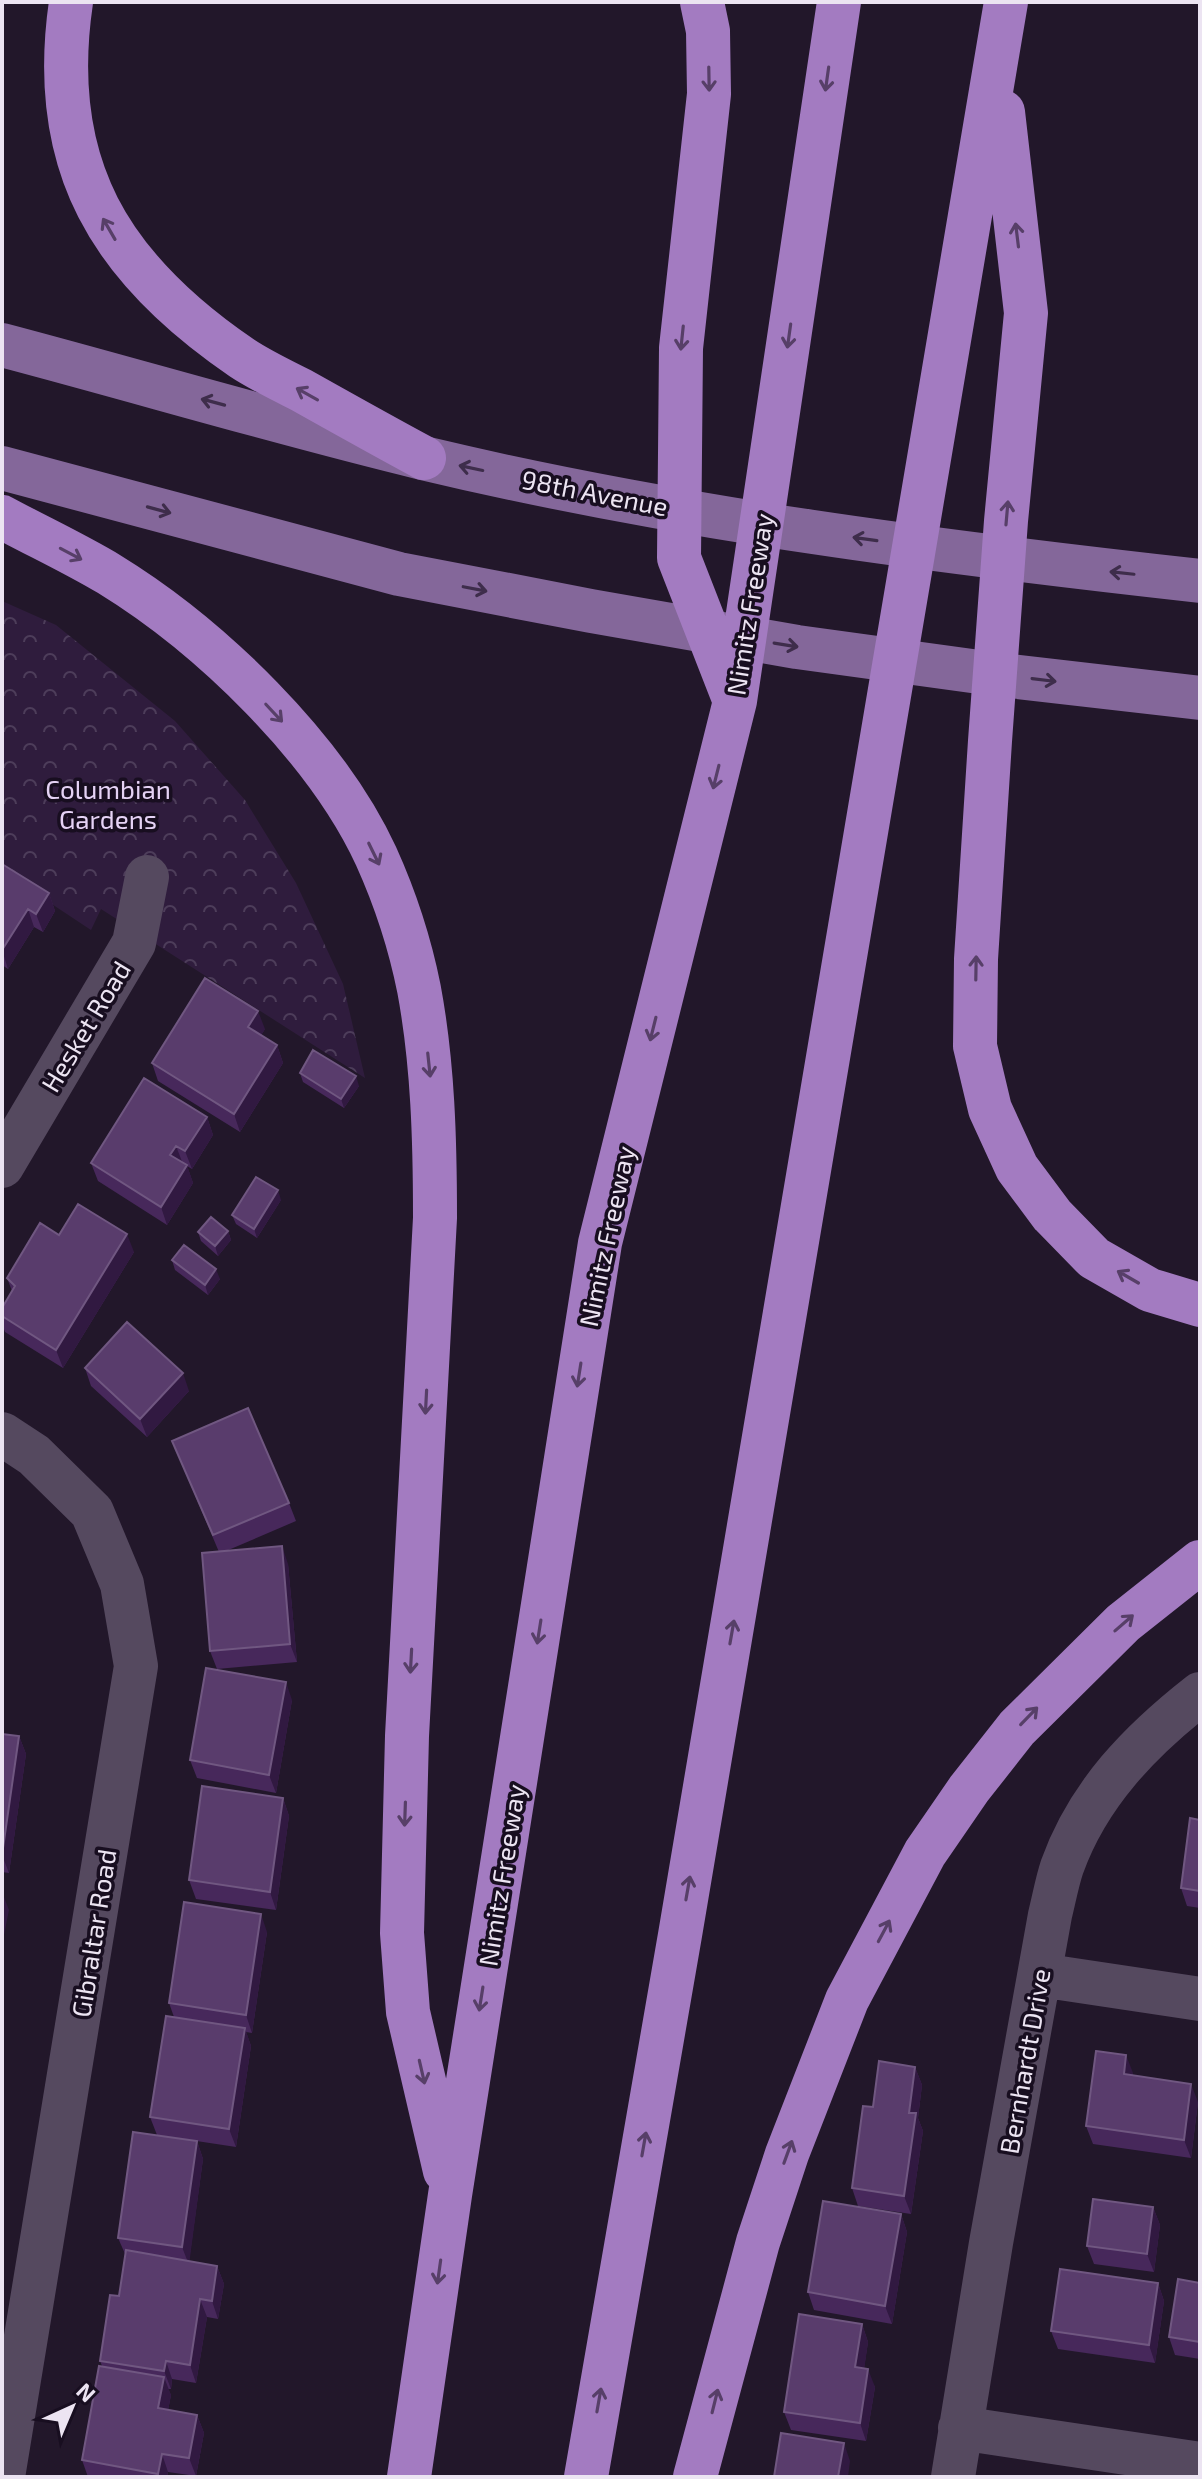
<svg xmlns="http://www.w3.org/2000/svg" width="1202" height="2479" font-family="'Exo 2',sans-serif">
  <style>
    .park { fill: url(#park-crowns) }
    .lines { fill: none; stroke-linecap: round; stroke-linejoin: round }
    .minor { stroke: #55495f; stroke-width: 44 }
    .primary { stroke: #84679a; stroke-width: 44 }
    .motorway { stroke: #a37bc1; stroke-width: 44 }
    .wall { fill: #47285b }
    .shaded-wall { fill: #311941 }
    .building { fill: #593c6c; stroke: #705781; stroke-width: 2 }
    .oneway { stroke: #573f68 }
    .oneway2 { stroke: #3e2d4b }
    .labels { text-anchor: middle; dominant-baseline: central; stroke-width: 7; stroke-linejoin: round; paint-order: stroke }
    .street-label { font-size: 26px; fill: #ece4f2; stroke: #180e20 }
    .park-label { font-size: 26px; fill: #e5d2f5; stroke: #180e20 }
  </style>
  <defs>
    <pattern id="park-crowns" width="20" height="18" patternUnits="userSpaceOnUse" patternTransform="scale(2)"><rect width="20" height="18" fill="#2f1c3d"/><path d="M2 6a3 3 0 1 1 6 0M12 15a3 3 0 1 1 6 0" fill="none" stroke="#4d3d5a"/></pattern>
  </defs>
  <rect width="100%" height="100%" fill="#22172a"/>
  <!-- park -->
  <path class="park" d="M2,601L56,625L175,721L245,800L296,883L343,984L365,1078L101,909L91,930L2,871Z"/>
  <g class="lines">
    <!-- minor -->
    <path class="minor" d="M2,1166L134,943L147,877
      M2,1434L34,1455L92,1512L122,1584L136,1666L3,2477
      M1040,1975L1200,1999
      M960,2428L1200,2464
      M953,2477L991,2243L1050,1915C1054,1899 1057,1882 1062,1867C1088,1794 1140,1741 1200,1694"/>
    <!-- primary -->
    <path class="primary" d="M2,345C142,382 282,424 423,458C678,519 940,552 1200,581
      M2,468L399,574L591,611L797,647L1001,675L1200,698"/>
    <!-- motorway -->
    <path class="motorway" d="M71,2C47,165 110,268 242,358C260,370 281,380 301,390C342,413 383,436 424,458
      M702,2L708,31L709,94L681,348L679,558L734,699
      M1003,112L1026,313L1006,521L990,741L976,959L975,1046L990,1109L1017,1168L1052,1215L1094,1258L1150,1290L1200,1305
      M2,517C37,536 74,553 109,574C210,636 326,748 376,856C395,898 410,944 419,989C433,1064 435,1141 435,1218L407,1736L402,1933L408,2012L445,2171
      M409,2477L450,2195L600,1243L735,701L839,2
      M586,2477L680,1935L1006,2
      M695,2477L758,2242L787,2154L847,2000L925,1853L969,1789L1017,1728L1123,1623L1200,1562"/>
  </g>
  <!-- wall -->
  <path class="wall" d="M2,864L49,893L55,911L43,932L34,927L8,969L2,965Z
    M265,1029L261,1035L277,1045L283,1063L240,1132L158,1081L152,1063Z
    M300,1073L359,1086L344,1108L303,1082Z
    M207,1117L213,1135L192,1169L187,1166L193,1183L167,1225L98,1181L91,1163Z
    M281,1200L257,1238L236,1224L232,1215Z
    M228,1231L231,1240L218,1256L201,1241L198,1232Z
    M59,1235L134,1252L63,1368L5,1332L2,1324V1308L12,1291L7,1278Z
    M172,1260L220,1279L208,1295L175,1270Z
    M85,1368L189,1391L147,1437L91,1386Z
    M172,1441L289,1503L296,1521L226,1551L288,1564L297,1662L217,1669L210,1651L219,1552Z
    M292,1700L276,1793L197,1778L190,1760Z
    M2,1734L19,1736L26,1754L9,1873L2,1872Z
    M283,1798L289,1816L276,1910L196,1899L189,1880Z
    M1200,1820V1908L1187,1906L1181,1888Z
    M267,1932L252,2033L246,2032L251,2046L236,2147L157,2135L150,2117L174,2017L169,2003Z
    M915,2067L922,2085L918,2118L923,2131L911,2214L858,2206L852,2188L873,2107Z
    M1133,2073V2076L1198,2102L1191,2158L1093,2144L1086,2126Z
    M197,2141L203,2159L189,2261L217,2266L224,2284L218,2319L207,2317L196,2383L172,2379L171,2389H168L171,2395L168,2410L197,2415L204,2433L196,2476L168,2472L167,2477H88L82,2460L102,2366L100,2361L119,2296L126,2256L118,2238Z
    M1153,2207L1160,2225L1154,2272L1094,2264L1087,2246Z
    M901,2214L907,2232L892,2324L814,2310L808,2292Z
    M1158,2283L1164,2301L1155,2363L1058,2349L1051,2331Z
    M1200,2283V2359L1175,2355L1169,2337Z
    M862,2324L868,2342L864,2368L875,2387L866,2441L791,2430L784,2412Z"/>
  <!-- shaded-wall -->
  <path class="shaded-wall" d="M49,893L55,911L43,932L36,914Z
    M28,909L34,927L8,969L2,950Z
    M258,1011L265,1029L255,1045L248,1027Z
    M277,1045L283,1063L240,1132L234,1114Z
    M356,1076L359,1086L344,1108L341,1099Z
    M207,1117L213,1135L192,1169L185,1151Z
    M176,1146L183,1164L170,1155Z
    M187,1165L193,1183L167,1225L161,1207Z
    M278,1190L281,1200L257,1238L254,1229Z
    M228,1231L231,1240L218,1256L215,1246Z
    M127,1234L134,1252L63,1368L56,1350Z
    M216,1269L220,1279L208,1295L205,1285Z
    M183,1373L189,1391L147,1437L140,1419Z
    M282,1546L288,1564L297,1662L290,1644Z
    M286,1682L292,1700L276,1793L269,1775Z
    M19,1736L26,1754L9,1873L2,1855Z
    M283,1798L289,1816L276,1910L270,1892Z
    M2,1892L9,1910L2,1945Z
    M261,1914L267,1932L252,2033L246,2015Z
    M245,2028L251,2046L236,2147L229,2129Z
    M1126,2055L1133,2073L1130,2092L1124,2074Z
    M915,2067L922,2085L918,2118L923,2131L911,2214L904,2196L909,2113Z
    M1191,2084L1198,2102L1191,2158L1184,2140Z
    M197,2141L203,2159L189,2265L182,2247Z
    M1153,2207L1160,2225L1154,2272L1147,2254Z
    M901,2214L907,2232L892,2324L885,2306Z
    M217,2266L224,2284L218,2319L212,2301Z
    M1158,2283L1164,2301L1155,2363L1149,2345Z
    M200,2299L207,2317L196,2383L190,2365Z
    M862,2324L868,2342L862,2385L855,2367Z
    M166,2361L172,2379L171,2389L164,2371Z
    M868,2369L875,2387L866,2441L860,2423Z
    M164,2377L171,2395L165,2426L158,2408Z
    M197,2415L204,2433L196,2476L189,2458Z
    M844,2443L850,2461L848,2477H838Z
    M162,2454L168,2472L167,2477H159L158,2474Z"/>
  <!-- building -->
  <path class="building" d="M2,864L49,893L36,914L28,909L2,950Z
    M205,978L258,1011L248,1027L277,1045L234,1114L152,1063Z
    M313,1050L356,1076L341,1099L300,1073Z
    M144,1078L207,1117L185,1151L176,1146L170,1155L187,1165L161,1207L91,1163Z
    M256,1177L278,1190L254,1229L232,1215Z
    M78,1204L127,1234L56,1350L2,1316V1308L15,1286L7,1278L40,1223L59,1235Z
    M211,1217L228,1231L215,1246L198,1232Z
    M184,1245L216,1269L205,1285L172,1260Z
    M127,1322L183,1373L140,1419L85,1368Z
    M248,1408L289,1503L213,1535L172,1441Z
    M282,1546L290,1644L210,1651L202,1553Z
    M206,1668L286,1682L269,1775L190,1760Z
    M2,1734L19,1736L2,1855Z
    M202,1786L283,1798L270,1892L189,1880Z
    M1190,1818L1200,1820V1891L1181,1888Z
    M184,1902L261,1914L246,2015L169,2003Z
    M166,2016L245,2028L229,2129L150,2117Z
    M1096,2051L1126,2055L1124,2074L1191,2084L1184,2140L1086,2126Z
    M879,2061L915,2067L909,2113H916L904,2196L852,2188L863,2106L873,2107Z
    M133,2132L197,2141L182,2247L118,2238Z
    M1093,2199L1153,2207L1147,2254L1087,2246Z
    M823,2201L901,2214L885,2306L808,2292Z
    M126,2250L217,2266L212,2301L200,2299L190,2365L166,2361L164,2371L100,2361L110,2295L119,2296Z
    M1060,2269L1158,2283L1149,2345L1051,2331Z
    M1178,2279L1200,2283V2342L1169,2337Z
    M799,2314L862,2324L855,2367L868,2369L860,2423L784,2412Z
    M99,2366L164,2377L158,2408L197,2415L189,2458L162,2454L158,2474L82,2460Z
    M781,2433L844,2443L838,2477H774Z"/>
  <!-- one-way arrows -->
  <defs><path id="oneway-shaft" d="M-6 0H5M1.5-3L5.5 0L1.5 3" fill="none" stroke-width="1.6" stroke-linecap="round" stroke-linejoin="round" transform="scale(2)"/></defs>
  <g class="oneway">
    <use href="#oneway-shaft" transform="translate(709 79) rotate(89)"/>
    <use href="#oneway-shaft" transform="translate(827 79) rotate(98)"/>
    <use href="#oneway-shaft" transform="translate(109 229) rotate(-120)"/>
    <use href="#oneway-shaft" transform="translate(1017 235) rotate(-97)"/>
    <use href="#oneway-shaft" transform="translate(789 336) rotate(98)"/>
    <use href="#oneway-shaft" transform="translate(682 338) rotate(96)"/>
    <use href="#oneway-shaft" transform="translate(307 394) rotate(-151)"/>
    <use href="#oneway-shaft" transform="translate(1007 513) rotate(-85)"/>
    <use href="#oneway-shaft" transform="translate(71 554) rotate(28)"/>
    <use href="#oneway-shaft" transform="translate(274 713) rotate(47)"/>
    <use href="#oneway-shaft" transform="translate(716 777) rotate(104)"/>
    <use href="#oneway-shaft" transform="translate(374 854) rotate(64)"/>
    <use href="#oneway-shaft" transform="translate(976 968) rotate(-89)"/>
    <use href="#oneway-shaft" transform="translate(653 1029) rotate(104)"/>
    <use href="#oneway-shaft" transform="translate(429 1065) rotate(84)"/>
    <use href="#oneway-shaft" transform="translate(1128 1277) rotate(-150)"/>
    <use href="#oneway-shaft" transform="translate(579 1375) rotate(99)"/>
    <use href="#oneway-shaft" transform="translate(426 1402) rotate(93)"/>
    <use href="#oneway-shaft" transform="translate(1124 1623) rotate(-41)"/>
    <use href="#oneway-shaft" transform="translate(539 1632) rotate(99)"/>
    <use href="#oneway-shaft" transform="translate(732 1632) rotate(-80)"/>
    <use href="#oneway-shaft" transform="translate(411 1661) rotate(93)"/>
    <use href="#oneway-shaft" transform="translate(1029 1716) rotate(-46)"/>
    <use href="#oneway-shaft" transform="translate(405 1814) rotate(92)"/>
    <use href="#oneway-shaft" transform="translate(688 1888) rotate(-80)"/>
    <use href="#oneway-shaft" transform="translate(884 1931) rotate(-62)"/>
    <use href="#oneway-shaft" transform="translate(481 1999) rotate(99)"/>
    <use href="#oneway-shaft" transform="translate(422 2072) rotate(77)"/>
    <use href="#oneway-shaft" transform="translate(644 2144) rotate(-80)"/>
    <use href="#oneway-shaft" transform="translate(788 2152) rotate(-70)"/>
    <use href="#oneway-shaft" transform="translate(439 2272) rotate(98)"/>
    <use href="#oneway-shaft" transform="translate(599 2400) rotate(-80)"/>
    <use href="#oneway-shaft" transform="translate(715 2401) rotate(-76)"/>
  </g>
  <g class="oneway2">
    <use href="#oneway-shaft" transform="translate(213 402) rotate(-165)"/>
    <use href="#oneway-shaft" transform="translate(471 468) rotate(-168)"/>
    <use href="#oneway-shaft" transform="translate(159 510) rotate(15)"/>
    <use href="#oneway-shaft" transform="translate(865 539) rotate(-172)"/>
    <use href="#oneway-shaft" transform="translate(1122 573) rotate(-174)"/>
    <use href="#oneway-shaft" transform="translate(475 589) rotate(11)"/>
    <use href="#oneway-shaft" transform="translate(786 645) rotate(9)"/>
    <use href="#oneway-shaft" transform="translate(1044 680) rotate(7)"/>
  </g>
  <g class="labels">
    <!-- street labels -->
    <g class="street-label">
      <text transform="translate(595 492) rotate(11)">98th Avenue</text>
      <text transform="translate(749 604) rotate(-81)">Nimitz Freeway</text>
      <text transform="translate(85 1026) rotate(-59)">Hesket Road</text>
      <text transform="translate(606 1236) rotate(-78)">Nimitz Freeway</text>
      <text transform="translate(501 1875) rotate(-81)">Nimitz Freeway</text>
      <text transform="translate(93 1933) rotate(-81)">Gibraltar Road</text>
      <text transform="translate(1024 2061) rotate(-80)">Bernhardt Drive</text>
    </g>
    <!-- park labels -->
    <g class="park-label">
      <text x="108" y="788">Columbian<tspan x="108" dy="30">Gardens</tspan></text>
    </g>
  </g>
  <!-- border -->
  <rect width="1202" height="2479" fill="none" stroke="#ece4f2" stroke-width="8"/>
  <!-- north arrow -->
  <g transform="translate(72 2407) rotate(44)" stroke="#180e20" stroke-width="6" paint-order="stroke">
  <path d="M0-6L14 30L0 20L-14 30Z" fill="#ece4f2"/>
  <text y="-12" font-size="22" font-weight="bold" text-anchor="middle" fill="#ece4f2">N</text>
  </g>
</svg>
